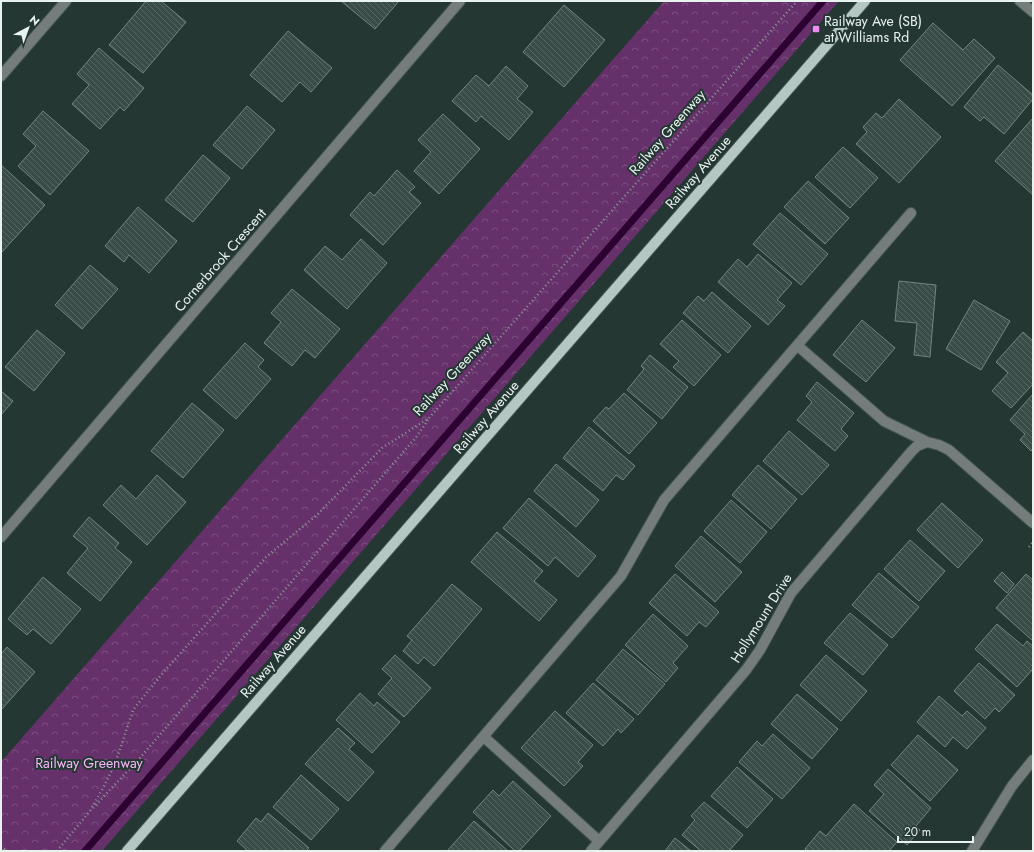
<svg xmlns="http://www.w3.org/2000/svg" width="1034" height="852" font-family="Jost,sans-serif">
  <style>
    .park { fill: url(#park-crowns) }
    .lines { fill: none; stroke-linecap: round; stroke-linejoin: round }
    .stream { stroke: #2c0330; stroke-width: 7 }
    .building { fill: url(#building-back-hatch); stroke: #718580 }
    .minor-casing { stroke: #445551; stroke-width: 12 }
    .major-casing { stroke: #445551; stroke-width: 12 }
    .path { stroke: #8a9995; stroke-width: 2.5; stroke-dasharray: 1 3; stroke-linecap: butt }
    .minor { stroke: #747d7b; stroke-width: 10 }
    .major { stroke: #b5c7c2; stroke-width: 10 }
    .poi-dot { fill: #ef8bf7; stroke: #253733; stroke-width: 1.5 }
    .labels { text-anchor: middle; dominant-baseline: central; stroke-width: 4; stroke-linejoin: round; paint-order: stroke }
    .poi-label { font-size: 14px; fill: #e8f3f0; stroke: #253733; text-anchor: start }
    .street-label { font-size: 14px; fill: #e8f3f0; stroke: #253733 }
    .park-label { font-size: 14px; fill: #f5b5fa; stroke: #253733 }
  </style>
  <defs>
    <pattern id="park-crowns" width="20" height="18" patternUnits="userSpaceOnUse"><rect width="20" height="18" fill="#66316b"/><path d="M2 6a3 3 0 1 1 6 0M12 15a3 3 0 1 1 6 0" fill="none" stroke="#7c4f80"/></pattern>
    <pattern id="building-back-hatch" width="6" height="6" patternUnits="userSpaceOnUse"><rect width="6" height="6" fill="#394c48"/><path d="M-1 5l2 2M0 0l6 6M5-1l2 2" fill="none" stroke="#566663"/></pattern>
  </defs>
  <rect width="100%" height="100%" fill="#253733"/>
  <!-- park -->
  <path class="park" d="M664,1H839L102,851H1V762Z"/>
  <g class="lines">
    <!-- stream -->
    <path class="stream" d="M85,851L823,1"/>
  </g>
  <!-- building -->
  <path class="building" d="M146,1H161L186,22L143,73L109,45Z
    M341,1H399L375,29Z
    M564,5L605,40L564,87L523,52Z
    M933,23L963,50L974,39L995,58L952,106L900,60Z
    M288,31L332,68L311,92L300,82L282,102L250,75Z
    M99,48L144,88L124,111L120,107L100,129L72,104L89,85L77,74Z
    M998,65L1033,95V99L1004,134L984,117L980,121L964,107Z
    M506,66L528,86L517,99L533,112L509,140L481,116L476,122L452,101L476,75L489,86Z
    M899,99L941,137L899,183L856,144L867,132L863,127L876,113L882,118Z
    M247,106L275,130L242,169L213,145Z
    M43,111L89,151L50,195L18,166L36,146L23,134Z
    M443,114L480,149L439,194L414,171L431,152L418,140Z
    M1033,118V195L995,161Z
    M843,147L878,178L850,208L815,177Z
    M203,155L230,178L193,222L165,200Z
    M1,165L45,205L1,253Z
    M397,170L415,187L409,192L421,203L383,245L350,215L370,192L374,196Z
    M808,181L849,218L825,244L784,207Z
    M138,207L177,241L149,273L129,255L124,262L105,246Z
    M780,213L828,254L801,285L753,244Z
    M361,239L387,263L347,309L304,270L325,246L342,260Z
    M758,254L792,283L777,300L785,306L768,325L718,282L738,259L747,267Z
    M90,265L118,289L82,329L55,305Z
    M899,281L936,285L930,357L914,355L917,323L895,321Z
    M292,289L340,329L315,358L305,350L292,366L264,343L281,322L271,313Z
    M712,292L751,326L728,353L683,313L698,296L704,301Z
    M974,300L1010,321L981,370L946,349Z
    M682,320L721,355L694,386L673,367L679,361L660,344Z
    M862,320L895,348L866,382L833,355Z
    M37,330L65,353L34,391L5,367Z
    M1023,332L1033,341V384L1011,408L992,391L1008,373L996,362Z
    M245,343L264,360L258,367L271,379L236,419L203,390Z
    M650,355L688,387L662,419L627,390L644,369L641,366Z
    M817,382L854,413L841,429L848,436L835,451L797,420L812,402L806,396Z
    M1,391L13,401L1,415Z
    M624,393L657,423L629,454L593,421L606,407L609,409Z
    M1033,394V449L1031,451L1020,440L1025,434L1010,420Z
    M192,403L224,430L183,478L151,451Z
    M589,427L635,466L623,480L616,475L603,491L563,458Z
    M789,431L829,465L802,495L763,461Z
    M556,464L599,500L576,527L534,491Z
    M758,465L797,499L771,529L732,495Z
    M157,475L186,502L147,545L103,505L121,485L136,499Z
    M529,498L596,556L578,577L555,557L548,566L503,528Z
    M731,500L767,532L740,563L704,531Z
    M942,503L983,540L958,568L917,530Z
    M89,517L119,543L115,548L132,562L100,601L67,573L88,548L73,536Z
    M497,532L543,571L534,581L557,600L539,621L471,562Z
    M701,536L742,572L715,602L675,566Z
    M910,540L945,571L919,601L884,569Z
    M1002,572L1014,584L1007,593L994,581Z
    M879,573L919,607L892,638L852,605Z
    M675,574L719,612L706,627L699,622L687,636L649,603Z
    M1026,574L1033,580V641L996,608Z
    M43,577L81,609L51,644L33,629L27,635L8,619Z
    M452,584L482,609L434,666L424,657L418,664L403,651L412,640L407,636Z
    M850,613L888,645L863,675L824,643Z
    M653,614L688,646L673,663L678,668L666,682L625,645Z
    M997,624L1023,646L1027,641L1033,646V671L1032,670L1017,687L975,649Z
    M7,647L35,672L1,710V654Z
    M623,649L665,684L638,715L596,680Z
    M395,655L431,688L404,717L378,694L392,678L382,669Z
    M826,655L867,691L841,721L800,685Z
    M979,663L1015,695L999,712L995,708L985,719L954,691Z
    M593,683L634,719L621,733L618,729L603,746L566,713Z
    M360,693L374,706L377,702L400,722L372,753L336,720Z
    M797,694L838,729L812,759L771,724Z
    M939,696L962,716L967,711L986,728L967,749L953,737L945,747L917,722Z
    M555,711L593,745L578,762L583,766L564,786L521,748Z
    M338,728L355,743L349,749L374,772L348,801L305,764Z
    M773,734L810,768L782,799L739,762L757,741L762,746Z
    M918,735L958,770L930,801L891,765Z
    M737,767L773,799L747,828L711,796Z
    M888,769L931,808L916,826L920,830L907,845L869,811L884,794L874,785Z
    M301,775L339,809L311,840L273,807Z
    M513,781L551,816L519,851H515L473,812L493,790L499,796Z
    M704,802L743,835L729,851H701L682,835L695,820L691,816Z
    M854,804L897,842L889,851H807L805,849L820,831L826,836Z
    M268,813L309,848L306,851H248L237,841L256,818L261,822Z
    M474,821L508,851H447Z
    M675,838L691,851H665Z"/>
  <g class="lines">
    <!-- minor casing -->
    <g class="minor-casing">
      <path id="minor" d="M1020,1L1033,12
        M1,76L66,1
        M798,346L884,421L927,442L939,445L949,450L1033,523
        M1,537L460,1
        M484,737L599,841
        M385,851L621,576L664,500L911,213
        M591,851L746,670L760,650L791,593L911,452L917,446L927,442
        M972,851L1012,786L1033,760"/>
    </g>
    <!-- major casing -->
    <g class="major-casing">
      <path id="major" d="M127,851L865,1"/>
    </g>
    <!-- path -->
    <path class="path" d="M1029,547L1033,542
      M93,808L139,759L417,436L428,420
      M1,846L7,851
      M57,851L90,811L103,788L115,764L133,710L161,675L266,557L318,514L382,448L429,418L797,1"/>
    <!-- minor -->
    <use href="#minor" class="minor"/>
    <!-- major -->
    <use href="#major" class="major"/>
  </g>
  <!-- markers -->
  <rect class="poi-dot" x="812" y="25" width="8" height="8" rx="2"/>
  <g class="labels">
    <!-- poi labels -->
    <g class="poi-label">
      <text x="824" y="21">Railway Ave (SB)<tspan x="824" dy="16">at Williams Rd</tspan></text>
    </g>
    <!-- street labels -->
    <g class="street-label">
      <text transform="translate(667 132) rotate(-49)">Railway Greenway</text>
      <text transform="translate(698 172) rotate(-49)">Railway Avenue</text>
      <text transform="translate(220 260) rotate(-49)">Cornerbrook Crescent</text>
      <text transform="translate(452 374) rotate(-47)">Railway Greenway</text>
      <text transform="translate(486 417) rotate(-49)">Railway Avenue</text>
      <text transform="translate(761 618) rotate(-58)">Hollymount Drive</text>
      <text transform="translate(273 661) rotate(-49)">Railway Avenue</text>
    </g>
    <!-- park labels -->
    <g class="park-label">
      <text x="89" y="763">Railway Greenway</text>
    </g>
  </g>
  <!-- border -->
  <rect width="1034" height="852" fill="none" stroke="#e8f3f0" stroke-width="4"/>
  <!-- north arrow -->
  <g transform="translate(28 28) rotate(41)" stroke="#253733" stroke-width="3" paint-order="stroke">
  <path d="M0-3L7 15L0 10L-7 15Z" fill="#e8f3f0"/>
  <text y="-6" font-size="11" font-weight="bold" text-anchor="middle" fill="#e8f3f0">N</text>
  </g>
  <!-- scale -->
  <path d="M898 836v6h75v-6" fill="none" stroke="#e8f3f0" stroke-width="2"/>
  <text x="904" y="836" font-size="12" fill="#e8f3f0" stroke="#253733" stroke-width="3" paint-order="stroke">20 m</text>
</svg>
